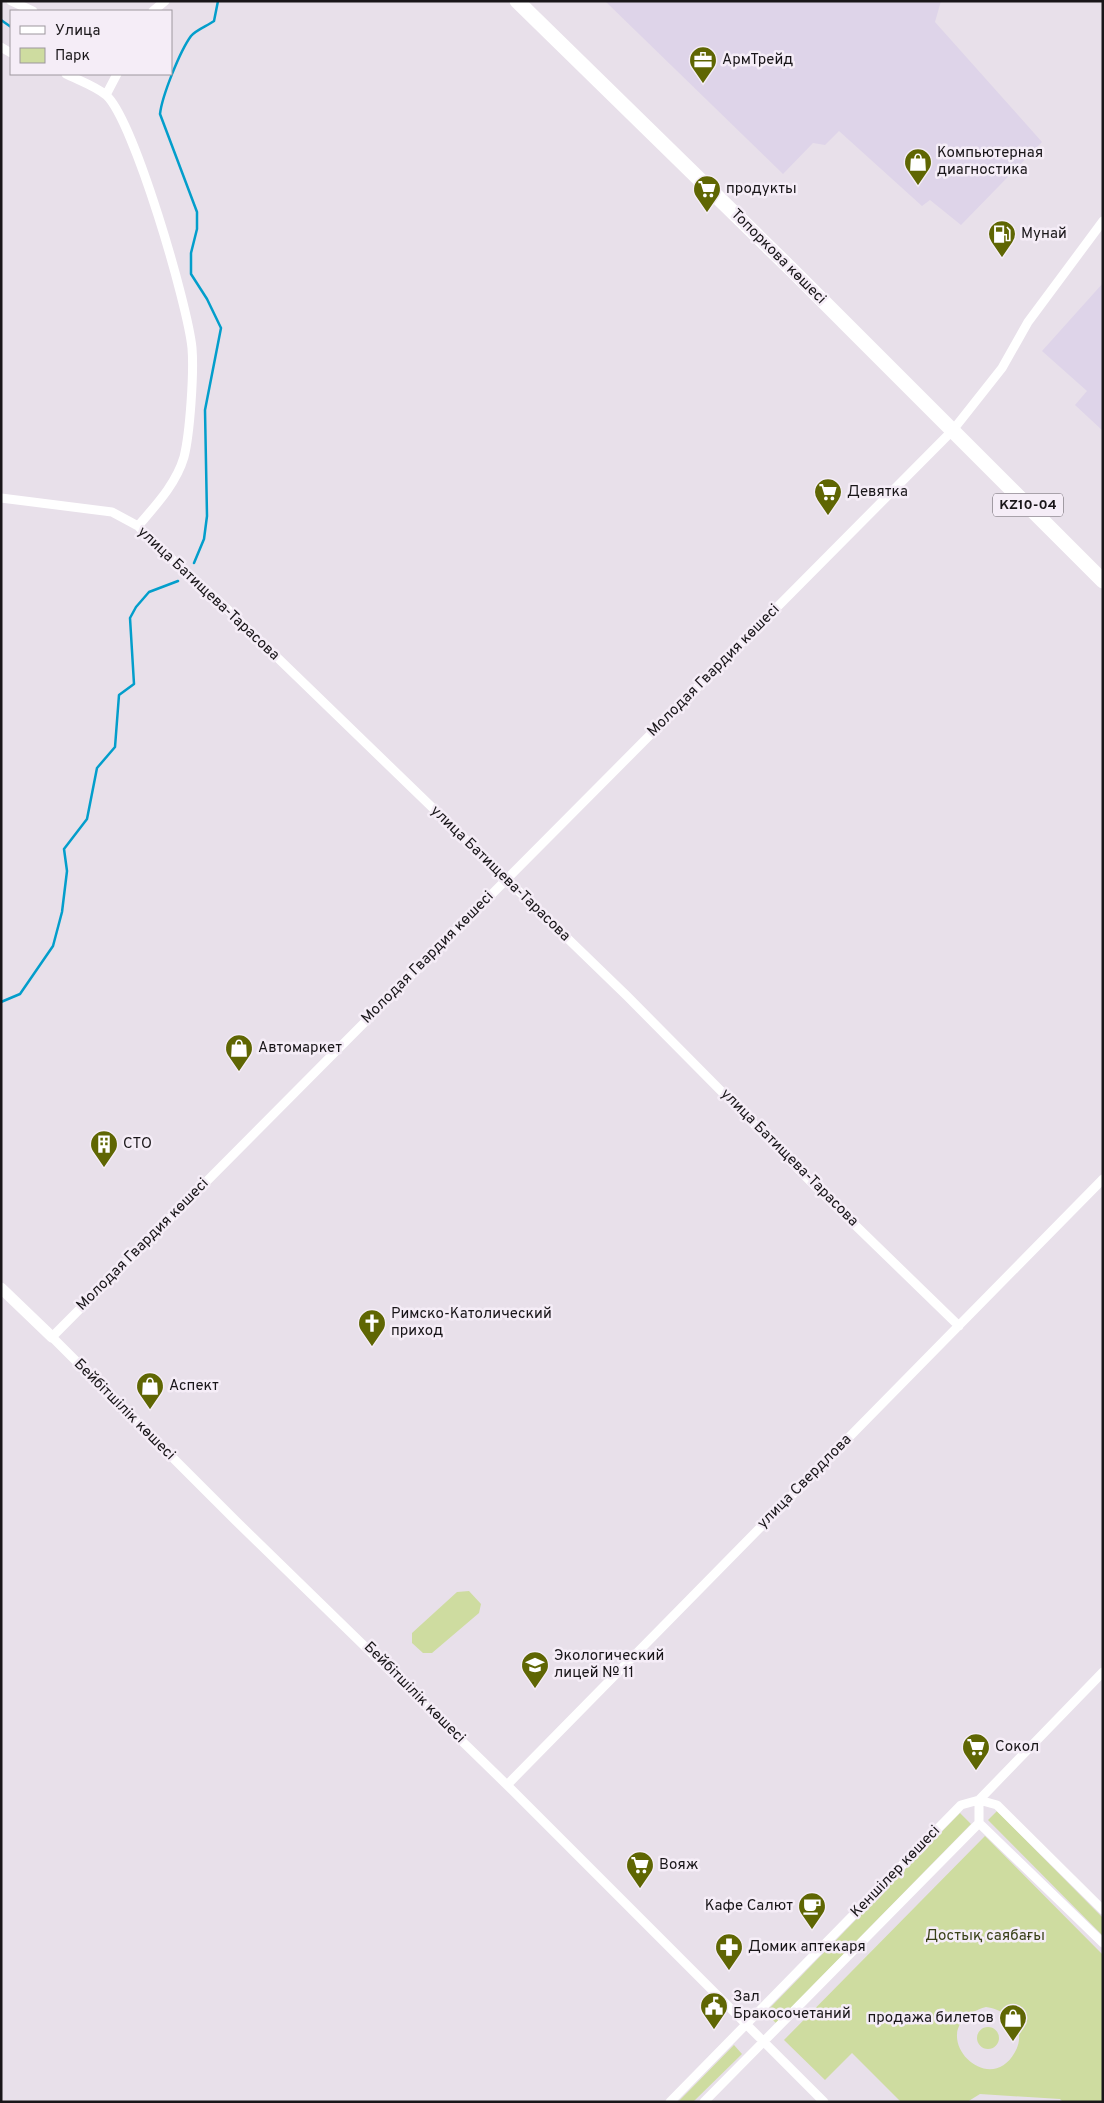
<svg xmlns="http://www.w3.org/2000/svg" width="1104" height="2103" font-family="Overpass,sans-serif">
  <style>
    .commercial { fill: #ded4e9 }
    .green { fill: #cedca0; fill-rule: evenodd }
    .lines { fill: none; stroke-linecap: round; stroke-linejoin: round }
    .stream { stroke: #039ecb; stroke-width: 2.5 }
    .minor { stroke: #fff; stroke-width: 9 }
    .tertiary { stroke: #fff; stroke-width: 11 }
    .trunk { stroke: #fff; stroke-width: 15 }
    .labels { text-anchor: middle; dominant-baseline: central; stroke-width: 5; stroke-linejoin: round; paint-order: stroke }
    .shield { fill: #f5edf7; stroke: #5b565c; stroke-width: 1 }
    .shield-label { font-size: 14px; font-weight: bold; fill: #191619 }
    .poi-label { font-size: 15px; fill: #191619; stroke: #f5edf7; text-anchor: start }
    .street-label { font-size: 15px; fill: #191619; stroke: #f5edf7 }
    .park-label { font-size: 15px; fill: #394017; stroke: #f5edf7 }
  </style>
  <rect width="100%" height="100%" fill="#e8e0ea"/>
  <!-- commercial -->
  <path class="commercial" d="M605,1H941L935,22L1042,142L961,225L930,200L922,206L839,131L825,145L813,143L783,174Z
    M1103,283V431L1075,405L1087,391L1042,351Z"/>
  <!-- green -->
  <path class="green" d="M469,1591L481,1604L479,1613L432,1653H423L412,1643V1633L457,1592Z
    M997,1811L1103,1918V1936L988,1820Z
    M960,1813L971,1824L776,2023L765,2013Z
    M985,1836L1103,1955V2102H1063L1060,2099L980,2094L967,2102H901L852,2053L825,2080L784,2040ZM986,2007C1008,2010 1028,2029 1015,2052C987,2103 918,2026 986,2007Z
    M977 2038a11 11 0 1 1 22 0a11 11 0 1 1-22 0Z
    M734,2045L742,2054L693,2102H678Z"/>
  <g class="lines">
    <!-- stream -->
    <path class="stream" d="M1,20L11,27
      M194,563L204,539L207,516L205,410L221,328L207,299L191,274V253L197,229V212L160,114C162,96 180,51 191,36C196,30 207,26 214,21L218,1
      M1,1002L20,994L53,946L62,912L67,871L64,849L87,819L97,768L115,747L119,695L134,684L130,618L136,607L149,592L178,581"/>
    <!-- minor -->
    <path class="minor" d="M11,1L33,11
      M153,11L165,1
      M1,47L11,53
      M66,74C78,80 95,86 106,95C134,120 188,306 192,348C194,373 190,433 184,457C176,484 156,505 138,526
      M106,95L117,74
      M1,498L112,512L138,526L152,541L223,605L627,996L820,1191L959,1326
      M507,1785L1103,1179
      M979,1823V1800L1103,1672
      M979,1823L1103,1943
      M670,2102L961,1805L979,1800L997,1805L1103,1910
      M704,2102L979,1823
      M824,2102L507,1785L236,1521L52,1337L953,430L1002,368L1028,322L1103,221"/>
    <!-- tertiary -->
    <path class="tertiary" d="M1,1288L52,1337"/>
    <!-- trunk -->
    <path class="trunk" d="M517,1L792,270L1103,581"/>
  </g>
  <!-- icons -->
  <defs>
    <g id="office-pin" transform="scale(1.4375)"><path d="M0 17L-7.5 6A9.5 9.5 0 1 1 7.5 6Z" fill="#5f6603" stroke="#f5edf7"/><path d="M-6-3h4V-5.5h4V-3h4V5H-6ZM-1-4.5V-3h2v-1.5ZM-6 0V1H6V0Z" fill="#fff"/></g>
    <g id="shop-pin" transform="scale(1.4375)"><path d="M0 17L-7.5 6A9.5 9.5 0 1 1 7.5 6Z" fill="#5f6603" stroke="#f5edf7"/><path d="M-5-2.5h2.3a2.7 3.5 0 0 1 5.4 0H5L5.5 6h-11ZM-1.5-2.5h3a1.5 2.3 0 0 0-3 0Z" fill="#fff"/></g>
    <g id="supermarket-pin" transform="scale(1.4375)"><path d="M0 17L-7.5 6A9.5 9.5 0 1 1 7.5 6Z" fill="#5f6603" stroke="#f5edf7"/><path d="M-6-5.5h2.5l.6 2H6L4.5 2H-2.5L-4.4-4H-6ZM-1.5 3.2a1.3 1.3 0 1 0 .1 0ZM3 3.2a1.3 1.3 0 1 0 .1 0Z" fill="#fff"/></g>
    <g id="fuel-pin" transform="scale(1.4375)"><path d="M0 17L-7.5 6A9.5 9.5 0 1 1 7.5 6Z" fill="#5f6603" stroke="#f5edf7"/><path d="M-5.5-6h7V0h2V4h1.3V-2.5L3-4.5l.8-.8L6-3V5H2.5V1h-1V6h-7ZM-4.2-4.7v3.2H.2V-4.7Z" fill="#fff"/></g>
    <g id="building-pin" transform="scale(1.4375)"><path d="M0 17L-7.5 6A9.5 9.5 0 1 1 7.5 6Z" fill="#5f6603" stroke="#f5edf7"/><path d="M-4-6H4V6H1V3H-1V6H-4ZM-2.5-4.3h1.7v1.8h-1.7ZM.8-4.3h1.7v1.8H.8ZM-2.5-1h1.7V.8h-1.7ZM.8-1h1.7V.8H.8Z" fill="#fff"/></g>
    <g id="church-pin" transform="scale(1.4375)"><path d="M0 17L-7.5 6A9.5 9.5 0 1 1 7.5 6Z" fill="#5f6603" stroke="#f5edf7"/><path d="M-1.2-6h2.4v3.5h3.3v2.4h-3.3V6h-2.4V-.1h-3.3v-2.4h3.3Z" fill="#fff"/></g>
    <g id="school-pin" transform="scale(1.4375)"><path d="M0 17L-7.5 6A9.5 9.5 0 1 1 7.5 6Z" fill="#5f6603" stroke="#f5edf7"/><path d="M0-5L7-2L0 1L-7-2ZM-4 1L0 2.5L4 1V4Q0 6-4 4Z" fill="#fff"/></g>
    <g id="cafe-pin" transform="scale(1.4375)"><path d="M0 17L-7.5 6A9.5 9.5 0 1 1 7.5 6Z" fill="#5f6603" stroke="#f5edf7"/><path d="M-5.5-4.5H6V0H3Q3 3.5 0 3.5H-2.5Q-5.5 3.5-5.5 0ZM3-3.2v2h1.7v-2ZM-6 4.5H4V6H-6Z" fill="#fff"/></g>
    <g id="pharmacy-pin" transform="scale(1.4375)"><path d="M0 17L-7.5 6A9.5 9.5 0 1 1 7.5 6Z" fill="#5f6603" stroke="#f5edf7"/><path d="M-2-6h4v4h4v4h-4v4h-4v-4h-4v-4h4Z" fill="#fff"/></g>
    <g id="civic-pin" transform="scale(1.4375)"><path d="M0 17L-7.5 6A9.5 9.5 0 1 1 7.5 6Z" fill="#5f6603" stroke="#f5edf7"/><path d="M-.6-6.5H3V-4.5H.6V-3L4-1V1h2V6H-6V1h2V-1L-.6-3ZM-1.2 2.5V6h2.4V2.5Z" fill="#fff"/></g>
  </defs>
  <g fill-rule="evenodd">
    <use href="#office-pin" x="703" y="60"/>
    <use href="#shop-pin" x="918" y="162"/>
    <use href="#supermarket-pin" x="707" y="189"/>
    <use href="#fuel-pin" x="1002" y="234"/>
    <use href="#supermarket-pin" x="828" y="492"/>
    <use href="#shop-pin" x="239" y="1048"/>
    <use href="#building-pin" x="104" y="1144"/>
    <use href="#church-pin" x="372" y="1323"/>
    <use href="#shop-pin" x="150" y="1386"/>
    <use href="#school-pin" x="535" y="1665"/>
    <use href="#supermarket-pin" x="976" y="1747"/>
    <use href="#supermarket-pin" x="640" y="1865"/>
    <use href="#cafe-pin" x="812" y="1906"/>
    <use href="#pharmacy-pin" x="729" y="1947"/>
    <use href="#civic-pin" x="714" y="2006"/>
    <use href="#shop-pin" x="1013" y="2018"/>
  </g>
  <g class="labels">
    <!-- shield labels -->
    <rect class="shield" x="993" y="493.5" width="70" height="23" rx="4"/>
    <g class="shield-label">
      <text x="1028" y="505">KZ10-04</text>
    </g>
    <!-- poi labels -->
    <g class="poi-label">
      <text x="722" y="60">АрмТрейд</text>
      <text x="937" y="153">Компьютерная<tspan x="937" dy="17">диагностика</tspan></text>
      <text x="726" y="189">продукты</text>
      <text x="1021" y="234">Мунай</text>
      <text x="847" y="492">Девятка</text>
      <text x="258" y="1048">Автомаркет</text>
      <text x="123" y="1144">СТО</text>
      <text x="391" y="1314">Римско-Католический<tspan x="391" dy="17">приход</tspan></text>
      <text x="169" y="1386">Аспект</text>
      <text x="554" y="1656">Экологический<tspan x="554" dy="17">лицей № 11</tspan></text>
      <text x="995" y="1747">Сокол</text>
      <text x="659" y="1865">Вояж</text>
      <text x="793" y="1906" text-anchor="end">Кафе Салют</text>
      <text x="748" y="1947">Домик аптекаря</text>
      <text x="733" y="1997">Зал<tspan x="733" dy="17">Бракосочетаний</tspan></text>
      <text x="994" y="2018" text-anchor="end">продажа билетов</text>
    </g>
    <!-- street labels -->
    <g class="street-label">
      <text transform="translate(778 257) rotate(45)">Топоркова көшесі</text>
      <text transform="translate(208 594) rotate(43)">улица Батищева-Тарасова</text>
      <text transform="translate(714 671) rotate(-45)">Молодая Гвардия көшесі</text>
      <text transform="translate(500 874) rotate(44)">улица Батищева-Тарасова</text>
      <text transform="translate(428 958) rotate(-45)">Молодая Гвардия көшесі</text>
      <text transform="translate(789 1158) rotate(45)">улица Батищева-Тарасова</text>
      <text transform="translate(143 1245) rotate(-45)">Молодая Гвардия көшесі</text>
      <text transform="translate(124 1410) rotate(45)">Бейбітшілік көшесі</text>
      <text transform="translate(805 1482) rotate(-45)">улица Свердлова</text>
      <text transform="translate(414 1693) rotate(45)">Бейбітшілік көшесі</text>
      <text transform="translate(896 1872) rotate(-46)">Кеншілер көшесі</text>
    </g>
    <!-- park labels -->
    <g class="park-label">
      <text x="985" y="1936">Достық саябағы</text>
    </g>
  </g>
  <!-- border -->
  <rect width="1104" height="2103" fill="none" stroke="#191619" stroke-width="5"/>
  <!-- legend -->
  <rect x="10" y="10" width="162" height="65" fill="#f5edf7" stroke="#9d979e"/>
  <rect x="20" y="26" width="25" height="8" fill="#ffffff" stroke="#9d979e"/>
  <text x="55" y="35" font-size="15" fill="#191619">Улица</text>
  <rect x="20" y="48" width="25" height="15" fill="#cedca0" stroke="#9d979e"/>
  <text x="55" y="60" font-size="15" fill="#191619">Парк</text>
</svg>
